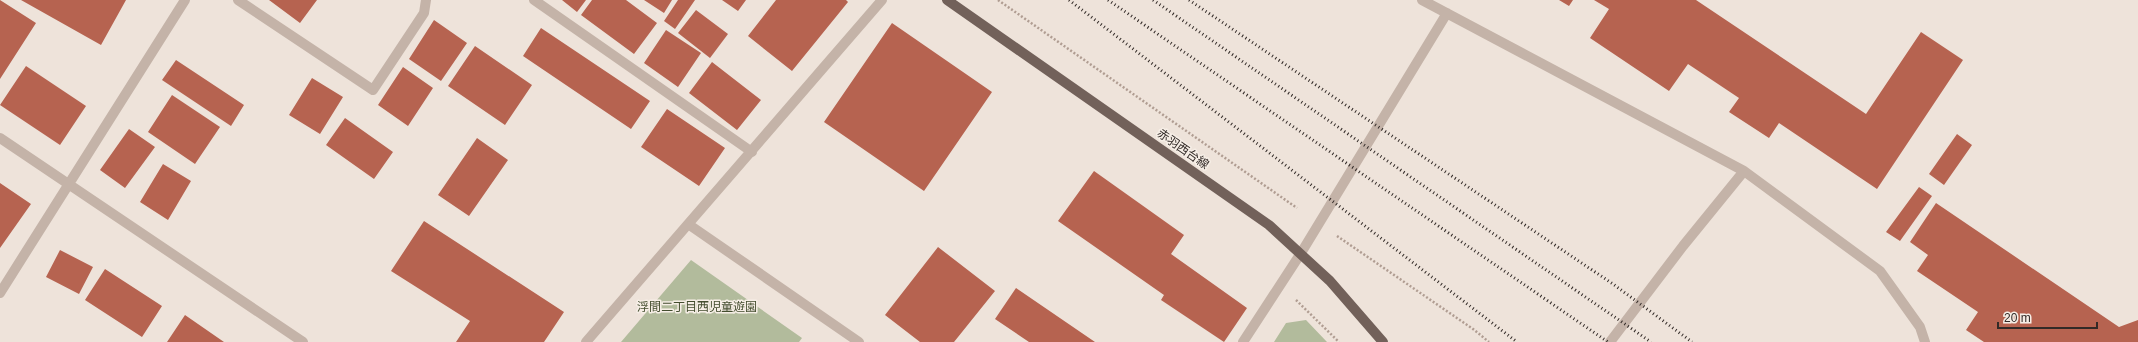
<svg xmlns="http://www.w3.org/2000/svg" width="2138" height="342" font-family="Helvetica,'Noto Sans JP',sans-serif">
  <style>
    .green { fill: #b2bb9c }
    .building { fill: #b66350 }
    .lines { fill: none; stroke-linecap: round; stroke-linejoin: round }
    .path { stroke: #b09d92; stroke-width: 2.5; stroke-dasharray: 2 2; stroke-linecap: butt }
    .minor { stroke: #c4b3a8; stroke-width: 10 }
    .major { stroke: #72615a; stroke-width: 10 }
    .rail { stroke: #322a27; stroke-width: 3; stroke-dasharray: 1 3; stroke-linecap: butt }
    .labels { text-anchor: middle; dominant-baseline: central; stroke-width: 3; stroke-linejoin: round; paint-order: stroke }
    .street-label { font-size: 12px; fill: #322a27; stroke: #f6eee6 }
    .park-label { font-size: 12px; fill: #434d2e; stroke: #f6eee6 }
  </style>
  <rect width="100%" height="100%" fill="#eee3da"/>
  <!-- green -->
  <path class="green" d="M691,260L802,338L799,342H621Z
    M1306,320L1327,342H1274L1286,323Z"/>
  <!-- building -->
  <path class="building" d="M0,0L36,23L0,79Z
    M21,0H126L101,45Z
    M269,0H317L300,23Z
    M562,0H586L577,12Z
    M592,0H626L657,23L634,54L581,15Z
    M644,0H672L664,13Z
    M678,0H695L675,29L664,21Z
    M722,0H746L738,11Z
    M776,0H846L848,2L792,71L748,36Z
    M1559,0H1573L1569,6Z
    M1594,0H1696L1866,114L1921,32L1963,60L1877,189L1779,123L1769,138L1729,112L1739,98L1688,64L1669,91L1590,38L1609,9Z
    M696,10L728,34L710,58L678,33Z
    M434,20L467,43L441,81L409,59Z
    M892,23L992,92L924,191L824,122Z
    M541,28L650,101L631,129L523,56Z
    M666,30L701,53L678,87L644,63Z
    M475,46L532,85L505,125L448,86Z
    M176,60L244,105L231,126L162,80Z
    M712,62L761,100L737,130L689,93Z
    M26,66L86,106L60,145L0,105Z
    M403,67L433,88L408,126L378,105Z
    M312,78L343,97L320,134L289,115Z
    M172,95L220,127L195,164L148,132Z
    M667,109L725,148L699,186L641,147Z
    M345,118L393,152L374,179L326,145Z
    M129,129L155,147L125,188L100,170Z
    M1957,134L1972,145L1944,185L1929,174Z
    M477,138L508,160L469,216L438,195Z
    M163,164L191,181L168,220L140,202Z
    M1094,171L1184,235L1171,254L1247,308L1224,342L1161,300L1164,295L1058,221Z
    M0,183L31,204L0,248Z
    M1919,187L1932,196L1900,241L1886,232Z
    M1936,203L2119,327L2138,320V342H1984L1966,330L1978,312L1917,271L1928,255L1910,242Z
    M424,221L564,312L544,342H456L470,321L391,271Z
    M938,247L995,291L954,342H920L885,315Z
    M60,250L93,267L79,294L46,277Z
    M105,269L162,306L142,337L85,300Z
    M1016,288L1095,342H1029L995,319Z
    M185,315L224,342H167Z"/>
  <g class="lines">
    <!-- path -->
    <path class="path" d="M998,0L1297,208
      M1337,236L1473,329L1489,342
      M1296,300L1339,342"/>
    <!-- minor -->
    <path class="minor" d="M238,0L373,90L424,13L426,0
      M534,0L752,152
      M1422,0L1744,171L1880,271L1920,327L1925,342
      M0,138L303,342
      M688,224L859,342
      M0,293L185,0
      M586,342L882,0
      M1243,342L1301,253L1447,13
      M1610,342L1683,246L1744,171"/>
    <!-- major -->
    <path class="major" d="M947,0L1269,225L1330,281L1383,342"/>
    <!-- rail -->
    <path class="rail" d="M1069,0L1517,342
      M1108,0L1608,342
      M1153,0L1651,342
      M1189,0L1613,284L1692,342"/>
  </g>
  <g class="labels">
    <!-- street labels -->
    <g class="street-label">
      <text transform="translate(1183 149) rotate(35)">赤羽西台線</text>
    </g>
    <!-- park labels -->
    <g class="park-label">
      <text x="697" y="307">浮間二丁目西児童遊園</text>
    </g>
  </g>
  <!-- scale -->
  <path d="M1998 322v6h99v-6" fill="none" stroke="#322a27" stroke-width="2"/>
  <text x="2004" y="322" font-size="12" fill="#322a27" stroke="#f6eee6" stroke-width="3" paint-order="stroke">20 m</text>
</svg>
